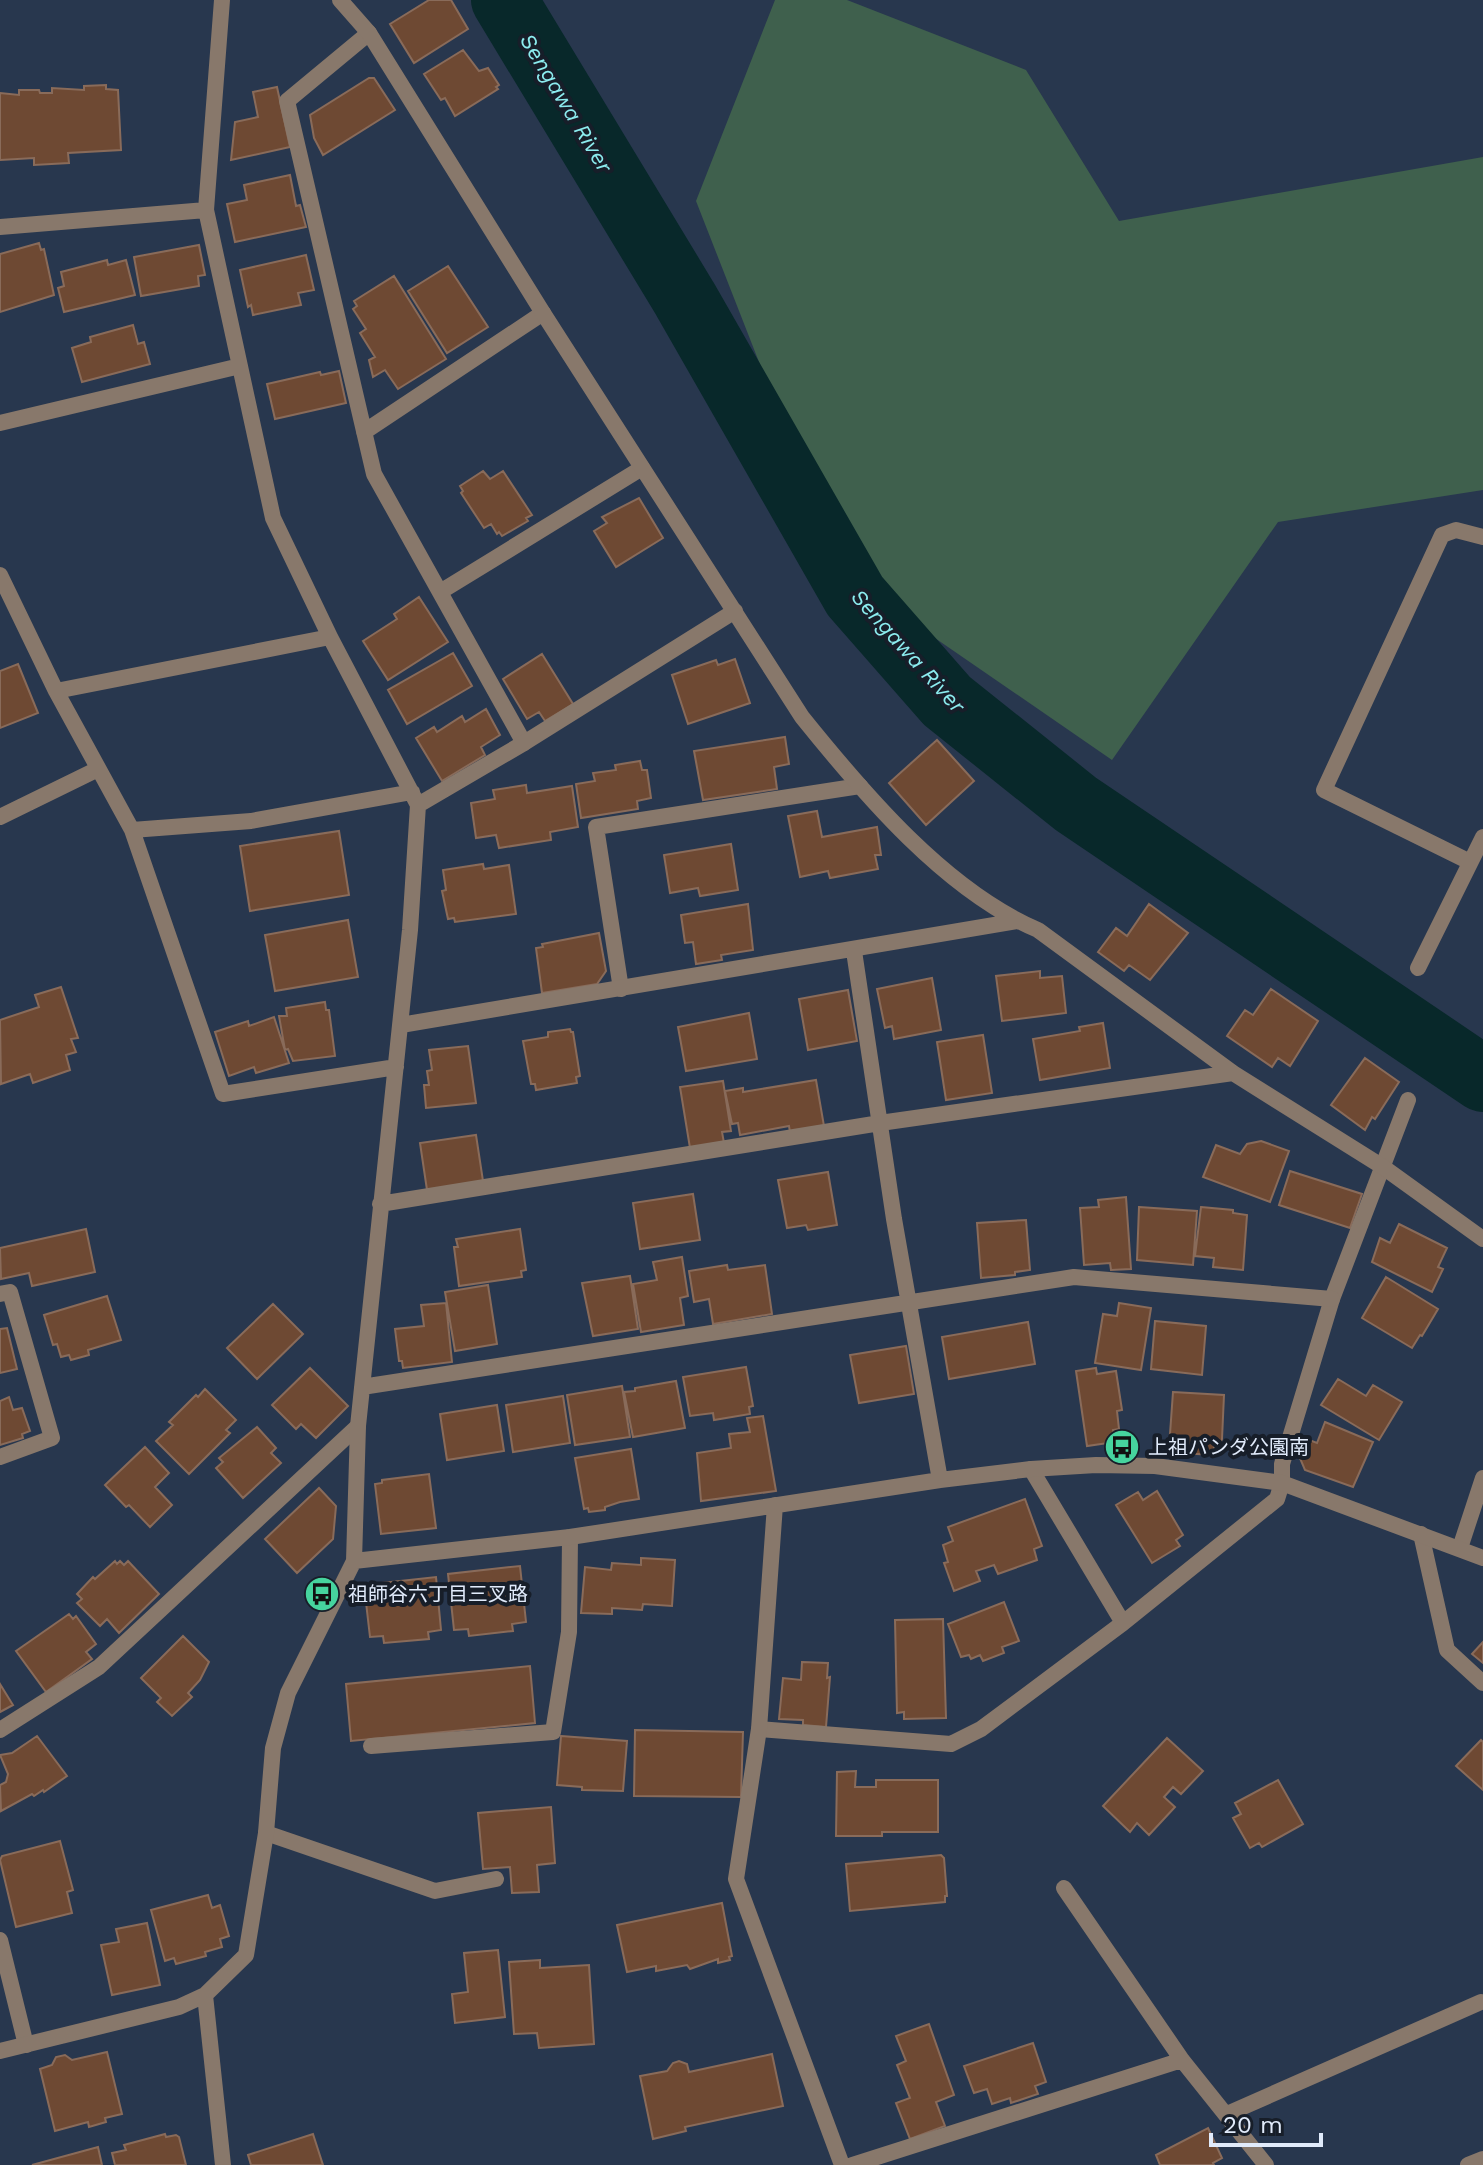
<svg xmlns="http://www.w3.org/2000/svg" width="1483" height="2165" font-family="'Work Sans','Noto Sans JP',sans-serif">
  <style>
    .green { fill: #3f604d }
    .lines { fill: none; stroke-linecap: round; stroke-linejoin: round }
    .river { stroke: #08282a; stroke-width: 66 }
    .building { fill: #6e4933; stroke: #896b5a; stroke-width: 2 }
    .service { stroke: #88786b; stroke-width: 16 }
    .minor { stroke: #88786b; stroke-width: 16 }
    .labels { text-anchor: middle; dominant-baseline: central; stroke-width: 8; stroke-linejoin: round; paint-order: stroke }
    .poi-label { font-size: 20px; fill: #e1ebfb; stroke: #171e29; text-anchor: start }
    .water-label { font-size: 22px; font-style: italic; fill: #8cecef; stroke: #171e29 }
  </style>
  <rect width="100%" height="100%" fill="#28374e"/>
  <!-- green -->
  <path class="green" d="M775,0H847L1026,70L1119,221L1483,157V490L1278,522L1112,760L842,574L696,201Z"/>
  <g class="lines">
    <!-- river -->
    <path class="river" d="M504,0L685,299L855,596L947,701L1076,804L1483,1079"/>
  </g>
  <!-- building -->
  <path class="building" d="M429,0H451L468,29L414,63L390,24Z
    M463,50L479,71L488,68L499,85L496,87L498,89L455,116L445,98L441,100L424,74Z
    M369,78H374L395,110L323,155L314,138L310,115Z
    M106,85V89L118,90L121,150L68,153L69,163L34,165V158L0,160V93L19,95V90H39L40,93H52V88L84,90V86Z
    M277,87L290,147L231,160L235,122L258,117L253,92Z
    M290,175L296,206L300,205L306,227L235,242L227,204L247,200L244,185Z
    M39,243L41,250L44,249L54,295L0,312V254Z
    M199,245L205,275L198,276L199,286L141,296L134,257Z
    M306,255L314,290L298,293L301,305L253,315L251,305L248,307L240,270Z
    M107,260L108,265L126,260L135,295L64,312L58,288L64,286L61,272Z
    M448,266L488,327L447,353L408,291Z
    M394,276L446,359L398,389L385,370L373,377L369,360L375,357L360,333L366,329L353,309L357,306L354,301Z
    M133,325L138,344L144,342L150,364L82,382L72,348L91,342L90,337Z
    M339,371L346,403L275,419L267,384L320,372L321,375Z
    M483,471L490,479L503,471L532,515L526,518L528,521L502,536L499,532L497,534L491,524L484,528L461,493L463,491L460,486Z
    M639,498L663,538L616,567L594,531L607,523L602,517Z
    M419,597L448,642L388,680L363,641L397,619L394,614Z
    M453,653L472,686L407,724L388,690Z
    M542,654L573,704L545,721L539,712L527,719L503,679Z
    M735,659L750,703L688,724L672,675L716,660L718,665Z
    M18,664L38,713L0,728V671Z
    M486,709L500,735L481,747L485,755L442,781L416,738L434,727L437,732L462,716L465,722Z
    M785,737L789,764L774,767L777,789L703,800L694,751Z
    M937,740L974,781L926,825L889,783Z
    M640,761L642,770H647L651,798L637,801L638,809L581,818L576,784L595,781L593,773L616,770L615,765Z
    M526,785L527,793L572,786L578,827L550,832L551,840L499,848L496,835L476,838L471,803L495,799L493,790Z
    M817,811L822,837L877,827L881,855H875L878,869L830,878L828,871L800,877L788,816Z
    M339,831L349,895L250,911L240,846Z
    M731,844L738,890L700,896L698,888L670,893L664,855Z
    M483,864L484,869L509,865L516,914L455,922L454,918L448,919L442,891L446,890L443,870Z
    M748,904L753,950L721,955L722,960L696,964L693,942L685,943L681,915Z
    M1149,904L1188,933L1150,980L1129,965L1124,971L1098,952L1116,928L1127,936Z
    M348,920L358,977L275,991L265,935Z
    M599,933L606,971L597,984L542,993L536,948L543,947L542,944Z
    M1040,971V978L1062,976L1066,1013L1002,1021L996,976Z
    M932,978L941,1030L894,1039L892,1026L885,1028L877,989Z
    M61,987L78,1038L71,1039L76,1052L66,1055L70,1070L33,1083L30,1074L1,1084L0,1020L39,1007L35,995Z
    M1271,989L1318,1021L1290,1066L1278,1058L1272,1067L1227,1036L1245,1010L1253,1015Z
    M848,990L857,1041L808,1050L799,999Z
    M325,1002L326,1010H329L335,1056L293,1061L288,1049L285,1050L279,1016H287L286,1008Z
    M749,1013L757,1059L686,1071L678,1027Z
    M274,1017L289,1063L256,1073L254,1067L229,1076L215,1032L248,1021L249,1026Z
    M1103,1023L1110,1068L1040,1080L1033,1039L1080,1031L1079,1027Z
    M570,1029L571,1032H573L580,1076L576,1077L577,1083L536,1090L535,1084H531L523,1041L548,1037V1032Z
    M983,1035L992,1093L946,1100L937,1042Z
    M468,1046L476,1103L426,1108L424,1085H429L427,1071L432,1070L429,1050Z
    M1365,1058L1399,1082L1375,1119L1372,1117L1365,1130L1331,1105Z
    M816,1080L824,1126L790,1132L789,1126L740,1135L738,1123L732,1124L725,1091L743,1088V1092Z
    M723,1081L731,1131L722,1132L724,1143L690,1148L680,1087Z
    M476,1135L483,1181L427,1190L420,1143Z
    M1261,1141L1289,1151L1270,1202L1203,1177L1216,1145L1240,1154L1247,1144Z
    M1290,1171L1362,1194L1350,1228L1279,1205Z
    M828,1172L837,1225L808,1230L806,1225L787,1228L778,1180Z
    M693,1194L700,1240L640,1249L633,1203Z
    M1126,1197L1131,1269L1111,1270L1110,1263L1084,1265L1080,1208L1099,1207L1098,1200Z
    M1139,1207L1197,1211L1193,1265L1137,1260Z
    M1201,1207L1233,1210V1213L1247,1215L1243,1270L1213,1267L1214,1258L1195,1256Z
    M1026,1220L1030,1270L1015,1272V1275L981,1278L977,1223Z
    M1399,1224L1447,1248L1438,1267L1443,1269L1432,1292L1372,1262L1380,1238L1390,1243Z
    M86,1229L95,1272L32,1286L29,1273L1,1279L0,1248Z
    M520,1229L526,1270L521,1271L522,1277L459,1286L454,1247H458L456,1239Z
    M682,1257L688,1296L680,1298L684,1325L641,1332L633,1284L657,1280L653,1262Z
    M727,1265L728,1270L765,1265L772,1314L713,1324L709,1299L694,1302L689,1271Z
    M630,1276L638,1329L593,1336L582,1283Z
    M1386,1277L1438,1309L1422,1336L1420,1335L1412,1348L1362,1318Z
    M488,1285L497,1344L455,1351L445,1292Z
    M107,1296L121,1340L88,1350L89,1355L71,1360L69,1355L61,1357L57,1344L53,1345L44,1315Z
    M446,1303L452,1362L403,1368L402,1361H399L395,1329L424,1326L421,1305Z
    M1119,1303L1151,1308L1141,1370L1095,1363L1103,1314L1117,1316Z
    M273,1304L303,1334L257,1379L227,1348Z
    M1155,1321L1206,1326L1202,1375L1151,1369Z
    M1028,1322L1035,1364L949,1379L942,1337Z
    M7,1328L17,1369L0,1373V1329Z
    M906,1346L914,1394L859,1403L850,1355Z
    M746,1367L753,1406L749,1407L750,1414L714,1420L713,1413L690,1416L683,1377Z
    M310,1368L348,1406L316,1438L301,1424L296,1429L272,1405Z
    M1096,1368L1097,1374L1116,1371L1122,1410L1117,1411L1119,1429L1113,1430L1115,1442L1087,1446L1076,1371Z
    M1338,1379L1366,1396L1373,1385L1402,1402L1379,1440L1321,1405Z
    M676,1381L685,1428L633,1437L624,1392L635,1391V1388Z
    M622,1386L630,1437L575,1445L567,1395Z
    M205,1389L236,1420L226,1430L230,1433L189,1474L156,1441L173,1425L169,1422L196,1395L198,1397Z
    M1173,1392L1224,1395L1222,1439L1219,1446H1214V1455L1179,1453V1448H1169Z
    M563,1396L570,1443L513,1452L506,1405Z
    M9,1397L13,1410L22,1408L30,1431L22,1434L23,1438L0,1445V1401Z
    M497,1405L504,1451L447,1460L440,1414Z
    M763,1416L776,1491L701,1501L697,1453L731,1448L729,1434L750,1432L747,1418Z
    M1325,1422L1373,1442L1353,1487L1305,1470L1299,1456L1304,1438L1317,1443Z
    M257,1427L276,1448L271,1453L281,1463L243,1498L216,1468L223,1462L219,1458Z
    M145,1447L169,1473L155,1487L172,1505L150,1527L129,1505L126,1507L105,1485Z
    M631,1449L639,1499L620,1502L605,1507V1510L589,1512L588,1508L584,1509L575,1458Z
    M429,1474L436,1528L381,1534L375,1484L382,1483V1480Z
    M319,1488L336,1506L333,1539L297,1573L265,1539Z
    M1157,1491L1183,1535L1176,1540L1180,1546L1152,1563L1116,1505L1138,1492L1143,1500Z
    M1025,1499L1042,1546L1034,1549L1037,1560L998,1574L994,1565L976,1571L980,1581L954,1591L944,1563L948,1562L943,1545L953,1541L948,1527Z
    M641,1558L675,1560L672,1606L643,1604L642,1610L612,1608V1614L581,1613L585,1567L611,1570L612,1563L641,1565Z
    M115,1561L117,1564L120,1561L124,1565L128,1561L159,1594L119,1633L107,1619L100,1626L77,1603L82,1599L77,1594L93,1577L95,1579Z
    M520,1566L526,1622L512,1624L513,1631L469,1636L468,1629L454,1630L448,1574Z
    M436,1577L441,1630L428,1632L429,1639L384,1643L383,1636L370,1637L364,1585Z
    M1004,1602L1019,1641L1002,1647L1004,1653L983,1661L980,1655L971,1659L969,1655L961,1657L948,1624Z
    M69,1614L73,1619L76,1616L96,1644L86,1652L92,1659L46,1692L16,1651Z
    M943,1619L946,1718L904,1719V1712L897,1713L895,1620Z
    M183,1636L209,1662L200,1680L188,1693L192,1697L172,1716L157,1702L161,1698L141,1678Z
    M1483,1642V1663L1472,1654Z
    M802,1662L828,1663L827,1678L830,1677L826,1727L803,1725V1720L779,1719L783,1678L801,1680Z
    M530,1666L535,1723L351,1741L346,1684Z
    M0,1684L13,1705L0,1712Z
    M635,1730L743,1732L741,1797L634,1796Z
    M37,1736L67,1776L44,1792L43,1790L34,1796L32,1794L1,1811L0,1785L6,1782L8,1774L0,1755L12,1753Z
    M561,1736L627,1741L623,1791L582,1790V1787L557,1785Z
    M1167,1738L1203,1771L1181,1794L1173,1787L1164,1797L1175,1807L1149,1835L1137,1823L1130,1832L1103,1806Z
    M1481,1740L1483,1742V1790L1456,1766Z
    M856,1771L855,1787H876V1780H938V1832H882V1836H836L837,1772Z
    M1278,1780L1303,1824L1262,1847L1259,1843L1250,1848L1233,1818L1241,1814L1235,1803Z
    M551,1807L555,1863L537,1865L539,1892L512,1893L510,1867L483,1869L478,1813Z
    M60,1841L73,1890L67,1892L72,1913L16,1927L0,1860L2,1856Z
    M941,1855L944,1858L947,1896H945V1902L850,1911L846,1864Z
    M208,1895L212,1908L220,1905L229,1936L220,1939L222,1947L205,1952L206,1956L176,1964L174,1958L165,1961L151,1910Z
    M722,1903L732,1956L729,1957L730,1960L718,1963V1959L690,1969L687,1965L656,1971V1966L627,1972L617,1925Z
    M147,1923L160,1985L112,1995L101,1945L119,1942L116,1929Z
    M498,1950L505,2017L455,2023L452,1994L468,1992L464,1953Z
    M540,1960V1968L589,1965L594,2044L539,2048L537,2033L514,2034L509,1962Z
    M929,2024L954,2095L936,2102L945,2126L910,2139L896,2103L910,2098L897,2065L906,2061L896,2036Z
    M1033,2043L1046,2082L1035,2086L1038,2094L1011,2103L1010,2098L992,2104L987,2089L974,2093L964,2066Z
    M107,2052L122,2114L105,2118L106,2122L89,2127L88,2122L55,2131L40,2069L52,2065L56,2057L65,2055L72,2060Z
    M772,2054L783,2106L685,2127L686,2131L653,2139L640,2076L667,2071L673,2063L679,2061L687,2064L689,2072Z
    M1208,2128L1222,2158L1213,2163L1214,2165H1160L1156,2155Z
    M165,2134L166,2137L176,2135L179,2137L186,2165H115L112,2153L126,2150L124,2145Z
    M313,2134L323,2165H251L248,2155Z
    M98,2147L102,2165H32Z"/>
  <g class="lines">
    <!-- service -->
    <path class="service" d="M369,33L287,101L374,474L524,743
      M364,432L543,313
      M440,592L642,468
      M1470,862L1324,790L1442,535L1456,530L1483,537
      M1418,968L1483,837
      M621,989L596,827L860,786
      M0,1294L10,1292L52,1438L0,1457
      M1031,1469L1123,1623
      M1421,1534L1447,1650L1483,1683
      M1460,1548L1483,1478
      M759,1729L951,1744L981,1729L1123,1623L1277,1499L1282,1483V1464L1332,1299L1408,1100
      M0,1730L99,1667L358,1426
      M371,1746L553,1732L569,1632L570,1537
      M266,1833L435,1891L496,1879
      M0,1940L26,2045"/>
    <!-- minor -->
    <path class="minor" d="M340,0L369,33L543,313L802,717C864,794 946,891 1038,930L1233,1073L1383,1167L1483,1239
      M0,227L206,210
      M0,423L240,366
      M0,575L56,691L132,830L251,821L412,792
      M56,691L330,637
      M418,805L524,743L735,611
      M0,817L98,769
      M132,830L223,1094L396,1067
      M854,951L894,1219L940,1480
      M401,1025L1018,921
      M380,1204L880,1123L1233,1073
      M362,1387L1074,1277L1332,1299
      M775,1505L759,1729L736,1879L842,2165
      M354,1561L570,1537L940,1480L1031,1469L1096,1465L1155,1466L1282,1483L1483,1558
      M1064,1888L1182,2060L1266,2165
      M205,1995L223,2165
      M0,2051L179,2007L205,1995L246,1955L266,1833L273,1748L288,1693L354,1561L358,1426L410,930L418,805L330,637L273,518L206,210L222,0
      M1227,2114L1481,2002
      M852,2165L1182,2060
      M1468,2165L1483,2159"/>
  </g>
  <!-- icons -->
  <defs>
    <g id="bus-disc" transform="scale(1.8)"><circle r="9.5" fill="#46d49e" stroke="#171e29"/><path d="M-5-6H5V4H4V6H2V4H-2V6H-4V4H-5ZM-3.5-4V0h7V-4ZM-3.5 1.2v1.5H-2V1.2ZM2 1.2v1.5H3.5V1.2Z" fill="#111"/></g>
  </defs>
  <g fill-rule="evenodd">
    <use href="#bus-disc" x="1122" y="1447"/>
    <use href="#bus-disc" x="322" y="1594"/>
  </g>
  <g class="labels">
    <!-- poi labels -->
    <g class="poi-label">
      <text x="1148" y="1447">上祖パンダ公園南</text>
      <text x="348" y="1594">祖師谷六丁目三叉路</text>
    </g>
    <!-- water labels -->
    <g class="water-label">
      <text transform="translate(566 103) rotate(59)">Sengawa River</text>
      <text transform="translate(908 651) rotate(48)">Sengawa River</text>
    </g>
  </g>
  <!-- scale -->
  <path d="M1211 2133v12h110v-12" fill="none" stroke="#e1ebfb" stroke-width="4"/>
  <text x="1223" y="2133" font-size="24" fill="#e1ebfb" stroke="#171e29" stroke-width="6" paint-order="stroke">20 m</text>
</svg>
